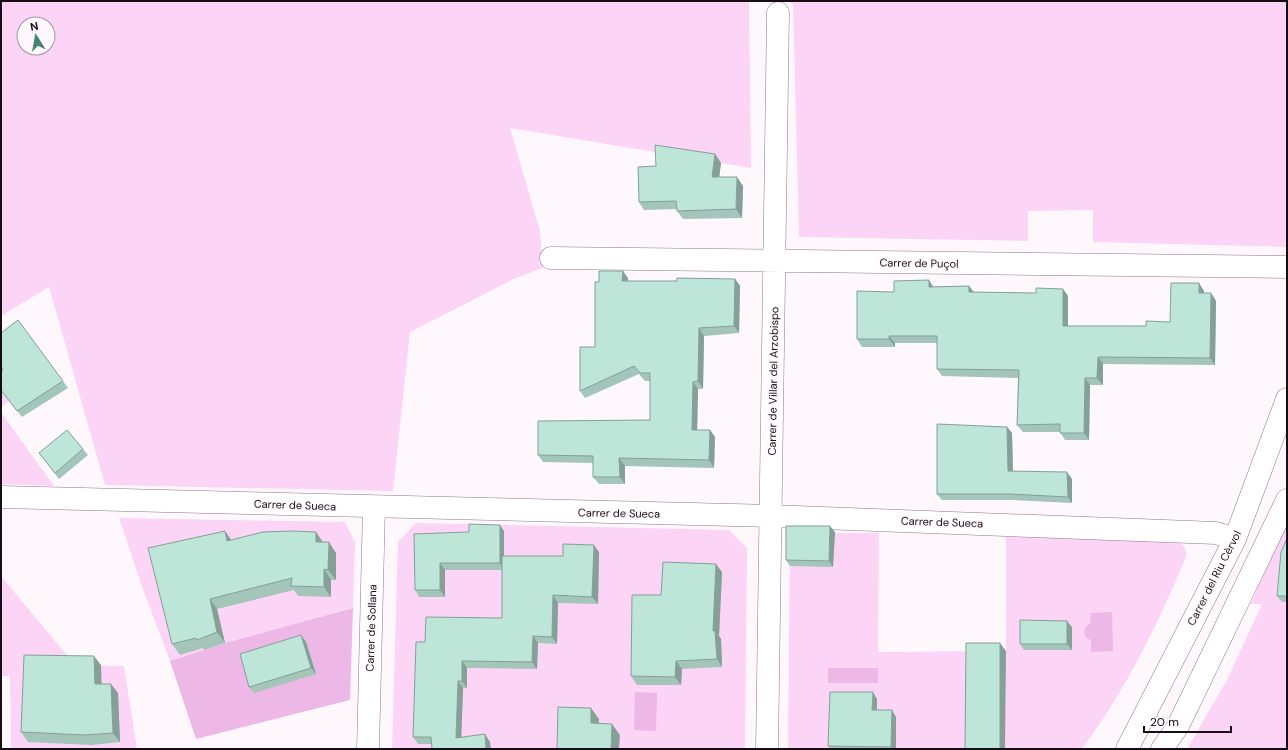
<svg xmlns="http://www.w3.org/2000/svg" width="1288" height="750" font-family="'DM Sans',sans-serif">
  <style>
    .green { fill: #fcd4f6; fill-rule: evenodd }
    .water { fill: #edb7e6 }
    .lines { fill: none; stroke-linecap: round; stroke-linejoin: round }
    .minor-casing { stroke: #8f768b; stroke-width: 23 }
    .minor { stroke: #fff; stroke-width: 22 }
    .wall { fill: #a3c5ba }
    .shaded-wall { fill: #84a097 }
    .building { fill: #bde5d8; stroke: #84a097 }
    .labels { text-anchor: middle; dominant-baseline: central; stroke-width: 3.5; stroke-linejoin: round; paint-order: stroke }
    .street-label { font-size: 11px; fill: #160d15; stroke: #fef8fd }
  </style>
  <rect width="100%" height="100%" fill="#fef8fd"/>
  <!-- green -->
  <path class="green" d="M1,1H749L751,168L510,128L540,231L543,268L516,278L410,332L393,491L105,485L49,287L1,316ZM24,24H48V48H24Z
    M789,1H1287V247L1093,242V210L1028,211V241L799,237L793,4Z
    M1,391L9,401L1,407Z
    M1,412L54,486L1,484Z
    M1287,515V749H1187L1227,680L1262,604H1251Z
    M119,518L345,522L355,542L353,608L225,643L170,661L142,587Z
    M416,523L729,530L747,548L745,749H392L398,542Z
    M793,533H879L878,652L1006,651V537L1176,541C1184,545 1187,548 1186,557C1158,624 1126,690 1082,749H788L790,539Z
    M1,576L75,665L124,666L137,749H11L10,676H1Z"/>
  <!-- water -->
  <path class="water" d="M353,608L350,700L196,739L170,661L225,643Z
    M1112,612L1113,651L1091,652V640L1086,638L1084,631L1086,626L1090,624L1091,613Z
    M828,668H878V683H828Z
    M635,692L657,693L656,731L634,730Z"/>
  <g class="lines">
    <!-- minor casing -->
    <g class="minor-casing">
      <path id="minor" d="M551,258L1287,267
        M1,497L770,516L1216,533L1235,539
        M368,749L374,507
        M767,749L778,13
        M1127,749L1235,539L1287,399
        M1162,749L1178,726L1287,500"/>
    </g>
    <!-- minor -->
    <use href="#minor" class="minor"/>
  </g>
  <!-- wall -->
  <path class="wall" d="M715,154L721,163L719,177L743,186L742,218L683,219L677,211V209L644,210L639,202L656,166Z
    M628,278V281H677L735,279L740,286L739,333L704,336L703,389H698L697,430H710L715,437L714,468L625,466V484H599L593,477V463L543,462L538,455L650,420V381H645L639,374L585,398L580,391L595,347L599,282Z
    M969,286L974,292L1036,293L1063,289L1068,296V326H1146L1170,322L1204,291V293H1211L1216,301L1215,365L1103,364V385H1090L1089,440H1065L1060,432H1023L1017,425L1018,378L942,376L937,369V343H895V347H862L857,339L894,292L933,287Z
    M18,320L68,388L22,417L1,391V371L3,370L1,367V333Z
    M1007,427L1012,433L1013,471L1072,479V503L1013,500H942L937,494Z
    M83,449L88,455L59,479L39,453Z
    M225,531L231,540L316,532L323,542L336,553V580H331V597L298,596L294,590L217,609L225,643L204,650L203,648L180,655L172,644Z
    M504,531V556H563L599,552L598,604L558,603L557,644L538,643L537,669L467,668V688H463L461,737L490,742L432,744H418L413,737L425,642L502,618V570H445V597H419L415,590L469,532Z
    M835,532L833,567L790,566L786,560Z
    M1287,538V602H1282L1277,596Z
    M722,572L719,636L721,639L722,667L682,669L681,685H637L631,676L661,595Z
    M1072,627V650H1024L1020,644Z
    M306,642L316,674L254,693L249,687Z
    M101,665V684L118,693L120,742L92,745L28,742L21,732Z
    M877,699V710L896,717V749H831L828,746Z"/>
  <!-- shaded-wall -->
  <path class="shaded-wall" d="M715,154L721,163L718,186L712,177Z
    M737,177L743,186L742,218L736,209Z
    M623,271L628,278V288L622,281Z
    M735,279L740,286L739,333L734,326Z
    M929,280L934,288L929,287Z
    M1199,283L1204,291V301L1199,293Z
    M969,286L975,294L969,292Z
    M1063,289L1068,296V333L1063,326Z
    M1211,293L1216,301L1215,365L1210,358Z
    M699,328L704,336L703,389L698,381Z
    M889,336L895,343V347L889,339Z
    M1098,357L1103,364V385L1097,378Z
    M1085,378L1090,385L1089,440L1084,433Z
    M693,382L698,389L697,437L692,430Z
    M1007,427L1012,433L1013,477L1008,471Z
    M710,430L715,437L714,468L709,460Z
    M619,458L625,466V484L620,477Z
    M1067,472L1072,479V503L1068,497Z
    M500,525L504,531V570L500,563Z
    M830,526L835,532L833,567L829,561Z
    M225,531L232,541H227Z
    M316,532L323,543L316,542Z
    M329,542L336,553V580L328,570Z
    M594,545L599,552L598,604L592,597Z
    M440,563L445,570V597L440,590Z
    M716,564L722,572L719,636L721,639L722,667L717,659L713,631Z
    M324,569L331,580V597L324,587Z
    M553,595L558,603L557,644L552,637Z
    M210,599L217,609L225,643L217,632Z
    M1067,621L1072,627V650L1067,644Z
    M301,635L306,642L316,674L311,668Z
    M533,636L538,643L537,669L532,662Z
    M1000,643L1006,651L1005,749H1000Z
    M94,656L101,665L102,694L95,684Z
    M462,661L467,668V688L462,681Z
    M676,661L682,669L681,685L675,677Z
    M458,681L463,688L461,745L456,738Z
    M111,684L118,693L120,742L113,733Z
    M873,692L877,699V716L872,710Z
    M591,708L599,719L598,734L591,723Z
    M892,710L896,717V749H893L891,747Z
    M612,724L620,735L619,749H611Z
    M485,734L490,742L491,749H486Z"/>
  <!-- building -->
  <path class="building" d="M655,145L715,154L712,177H737L736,209L677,211L676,201L639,202L638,167L656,166Z
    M599,271H623L622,281H677V278L735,279L734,326L699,328L698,381L693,382L692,430H710L709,460L619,458L620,477H593V456L538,455V421L650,420V373H640L634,366L580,391V347H595V282H599Z
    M929,280V287L969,286V292L1036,293V288L1063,289V326H1146V321L1170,322L1171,283H1199V293H1211L1210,358L1098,357L1097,378H1085L1084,433H1060V424L1017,425L1019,370L937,369V336H889V339H857V291L894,292V281Z
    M18,320L63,381L17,411L1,390V371L3,370L1,366V333Z
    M937,424L1007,427L1008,471L1067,472L1068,497L1009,494H937Z
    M67,430L83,449L55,473L39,453Z
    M469,524L500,525V563H440V590H415L414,534L469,532Z
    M786,526H830L829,561L786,560Z
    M225,531L227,541L263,532L291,531L316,532V542H329L328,570L324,569V587L291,586L292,578L210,599L217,632L197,640L196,638L172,644L148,548Z
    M1287,538V596H1277L1281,552Z
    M563,544L594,545L592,597L553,595L552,637L533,636L532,662L462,661V681H458L456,738L485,734L486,749H432L431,737H413L416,642H425L426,617L502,618V556H563Z
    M663,562L716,564L713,631H715L717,659L676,661L675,677L631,676L632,595H661Z
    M1020,620L1067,621V644H1020Z
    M301,635L311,668L249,687L240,654Z
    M966,643H1000V749H965Z
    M24,655L94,656L95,684H111L113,733L85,735L21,732Z
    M830,692H873L872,710H892L891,747L828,746Z
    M558,707L591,708V723L612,724L611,749H557Z"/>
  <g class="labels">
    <!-- street labels -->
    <g class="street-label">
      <text transform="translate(919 263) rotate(1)">Carrer de Puçol</text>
      <text transform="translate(773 381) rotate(-89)">Carrer de Villar del Arzobispo</text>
      <text transform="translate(295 505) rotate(2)">Carrer de Sueca</text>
      <text transform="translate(619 513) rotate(1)">Carrer de Sueca</text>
      <text transform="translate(942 522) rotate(2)">Carrer de Sueca</text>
      <text transform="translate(1214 578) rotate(-63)">Carrer del Riu Cèrvol</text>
      <text transform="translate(371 628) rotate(-88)">Carrer de Sollana</text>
    </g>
  </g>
  <!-- border -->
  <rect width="1288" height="750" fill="none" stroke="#160d15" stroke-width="4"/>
  <!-- north arrow -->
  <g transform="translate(36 36) rotate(349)"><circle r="19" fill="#fef8fd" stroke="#a19aa0"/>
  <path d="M0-3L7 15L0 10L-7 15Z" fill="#448474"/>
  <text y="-6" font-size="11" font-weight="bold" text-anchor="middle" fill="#160d15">N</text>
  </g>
  <!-- scale -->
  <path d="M1144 726v6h87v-6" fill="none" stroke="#160d15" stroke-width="2"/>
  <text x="1150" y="726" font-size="12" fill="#160d15" stroke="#fef8fd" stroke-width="3" paint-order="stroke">20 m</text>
</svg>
